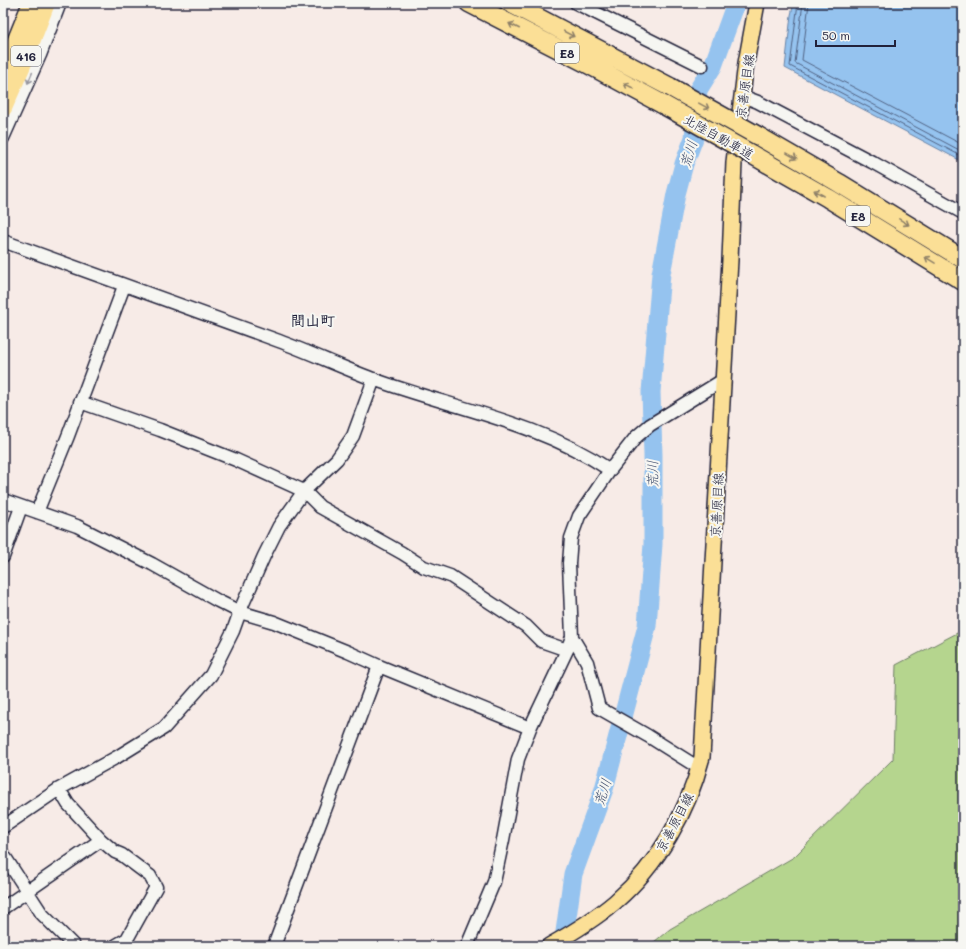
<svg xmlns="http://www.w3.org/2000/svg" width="966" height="949" font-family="Mali,'Klee One',sans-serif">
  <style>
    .green { fill: #b5d58e; stroke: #6c7c64 }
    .water { fill: #95c3ef; stroke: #6783a7 }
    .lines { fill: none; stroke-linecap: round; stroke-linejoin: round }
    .shore { stroke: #506283; stroke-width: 1 }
    .river { stroke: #95c3ef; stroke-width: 19 }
    .minor-casing { stroke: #22223b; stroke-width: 15 }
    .major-casing { stroke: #22223b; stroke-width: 18 }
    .highway-casing { stroke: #22223b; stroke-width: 21 }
    .minor { stroke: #f6f6f2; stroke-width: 12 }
    .major { stroke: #fbdf96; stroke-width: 15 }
    .highway { stroke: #fbdf96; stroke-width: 18 }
    .highway-bridge-casing { stroke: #22223b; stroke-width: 21; stroke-linecap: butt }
    .highway-bridge { stroke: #fbdf96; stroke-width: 18 }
    .oneway { stroke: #8e8068 }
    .oneway2 { stroke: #9797a0 }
    .labels { text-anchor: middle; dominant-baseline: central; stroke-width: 4; stroke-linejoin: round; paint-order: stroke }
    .shield { fill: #f6f6f2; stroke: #626272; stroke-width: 1 }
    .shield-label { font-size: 12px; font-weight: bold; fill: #22223b }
    .street-label { font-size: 13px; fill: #22223b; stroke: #f6f6f2 }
    .water-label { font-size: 14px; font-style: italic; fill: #445271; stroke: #f6f6f2 }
    .quarter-label { font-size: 15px; font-weight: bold; fill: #22223b; stroke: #f6f6f2 }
  </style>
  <rect width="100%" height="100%" fill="#f7ebe7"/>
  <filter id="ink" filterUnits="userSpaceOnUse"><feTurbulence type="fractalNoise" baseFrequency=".025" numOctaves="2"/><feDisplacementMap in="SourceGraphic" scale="8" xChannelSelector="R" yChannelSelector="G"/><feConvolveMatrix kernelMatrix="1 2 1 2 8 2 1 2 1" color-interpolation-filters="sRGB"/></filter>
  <g filter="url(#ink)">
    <!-- green -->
    <path class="green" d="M963,630V946H649L670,929L794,857L893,759L896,665Z"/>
    <!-- water -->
    <path class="water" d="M794,3H963V162L785,68L791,15Z"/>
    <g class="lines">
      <!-- shore -->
      <path class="shore" d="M798,3L790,66L963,157
        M803,3L795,63L963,152
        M809,3L802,60L963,145"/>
      <!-- river -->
      <path class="river" d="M563,946L573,874L604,789L647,626L653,544V455L651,392L661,274L676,194L684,164L694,138L698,90L713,66L736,3"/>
      <!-- minor casing -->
      <g class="minor-casing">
        <path id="minor" d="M576,3L702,66
          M742,96L758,102L872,162L963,213
          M3,138L40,55L60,3
          M3,241C95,275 187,308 279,341C311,353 341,367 373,379C452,408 539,422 610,470
          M80,402L160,430L236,460L304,491L320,507L402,553L424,567L450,576L526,626L541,641L567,650
          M3,500L77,526L152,564L218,601L240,612L274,622L348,652L379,666L530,728
          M37,512L68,436L124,286
          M3,557L21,507
          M572,637L587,662L599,708L648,736L699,768
          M59,789L68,804L101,840L115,852L122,855L150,876L156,887L127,939L115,946
          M3,827L59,789L117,757L164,728L211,675L233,631L242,606L264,556L279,526L304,491L337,459L353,436L374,379
          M3,854L42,914L74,946
          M3,908L101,840
          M274,946L379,666
          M467,946L494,882L503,840L518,759L530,728L567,650L572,637L569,563L571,538L579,516L610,470L636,437L650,425L723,380"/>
      </g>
      <!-- major casing -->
      <g class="major-casing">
        <path id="major" d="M549,946C572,933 595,919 615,902C658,865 688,812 702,757L730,260L734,162L746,63L757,3"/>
      </g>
      <!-- highway casing -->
      <g class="highway-casing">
        <path id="highway" d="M469,3L586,63L664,105
          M510,3L670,87
          M3,74L32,3
          M3,108L22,65L46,3
          M758,136L839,183L963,259
          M751,154L828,198L963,281"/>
      </g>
      <!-- minor -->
      <use href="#minor" class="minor"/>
      <!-- major -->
      <use href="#major" class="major"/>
      <!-- highway -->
      <use href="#highway" class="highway"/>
      <!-- highway-bridge casing -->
      <g class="highway-bridge-casing">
        <path id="highway-bridge" d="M670,87L758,136
          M664,105L751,154"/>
      </g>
      <!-- highway-bridge -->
      <use href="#highway-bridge" class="highway-bridge"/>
    </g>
    <!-- one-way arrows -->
    <defs><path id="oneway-shaft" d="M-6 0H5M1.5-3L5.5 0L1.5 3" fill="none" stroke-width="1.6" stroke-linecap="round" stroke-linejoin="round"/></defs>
    <g class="oneway">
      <use href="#oneway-shaft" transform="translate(514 26) rotate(-153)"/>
      <use href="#oneway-shaft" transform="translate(569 34) rotate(28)"/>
      <use href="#oneway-shaft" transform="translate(629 86) rotate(-152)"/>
      <use href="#oneway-shaft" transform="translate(704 106) rotate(29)"/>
      <use href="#oneway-shaft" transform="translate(792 156) rotate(30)"/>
      <use href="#oneway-shaft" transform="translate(819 193) rotate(-150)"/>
      <use href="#oneway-shaft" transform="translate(904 222) rotate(31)"/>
      <use href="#oneway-shaft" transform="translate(930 260) rotate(-148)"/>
    </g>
    <use class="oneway2" href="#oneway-shaft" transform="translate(30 78) rotate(113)"/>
  </g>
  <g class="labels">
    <!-- shield labels -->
    <g class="shield">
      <rect x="555" y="43" width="24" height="20" rx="3"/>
      <rect x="11" y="46" width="30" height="20" rx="3"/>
      <rect x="846" y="206" width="24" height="20" rx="3"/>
    </g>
    <g class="shield-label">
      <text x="567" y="53">E8</text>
      <text x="26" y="56">416</text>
      <text x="858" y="216">E8</text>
    </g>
    <!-- street labels -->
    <g class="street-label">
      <text transform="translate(744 86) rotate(-82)">京善原目線</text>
      <text transform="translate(719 136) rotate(29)">北陸自動車道</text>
      <text transform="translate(716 505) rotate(-87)">京善原目線</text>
      <text transform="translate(674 822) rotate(-62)">京善原目線</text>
    </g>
    <!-- water labels -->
    <g class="water-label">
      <text transform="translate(688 154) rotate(-73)">荒川</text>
      <text transform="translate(652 474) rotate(-91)">荒川</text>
      <text transform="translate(602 792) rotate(-72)">荒川</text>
    </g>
    <!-- quarter labels -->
    <g class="quarter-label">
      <text x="313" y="320">間山町</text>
    </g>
  </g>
  <!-- margin -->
  <rect width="966" height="949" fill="none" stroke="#f6f6f2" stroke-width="16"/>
  <rect x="8" y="8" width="950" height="933" fill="none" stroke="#22223b" stroke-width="1.5" filter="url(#ink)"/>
  <!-- scale -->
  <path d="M816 40v6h79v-6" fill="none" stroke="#22223b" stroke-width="2"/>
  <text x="822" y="40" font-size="12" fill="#22223b" stroke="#f6f6f2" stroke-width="3" paint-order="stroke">50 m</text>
</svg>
